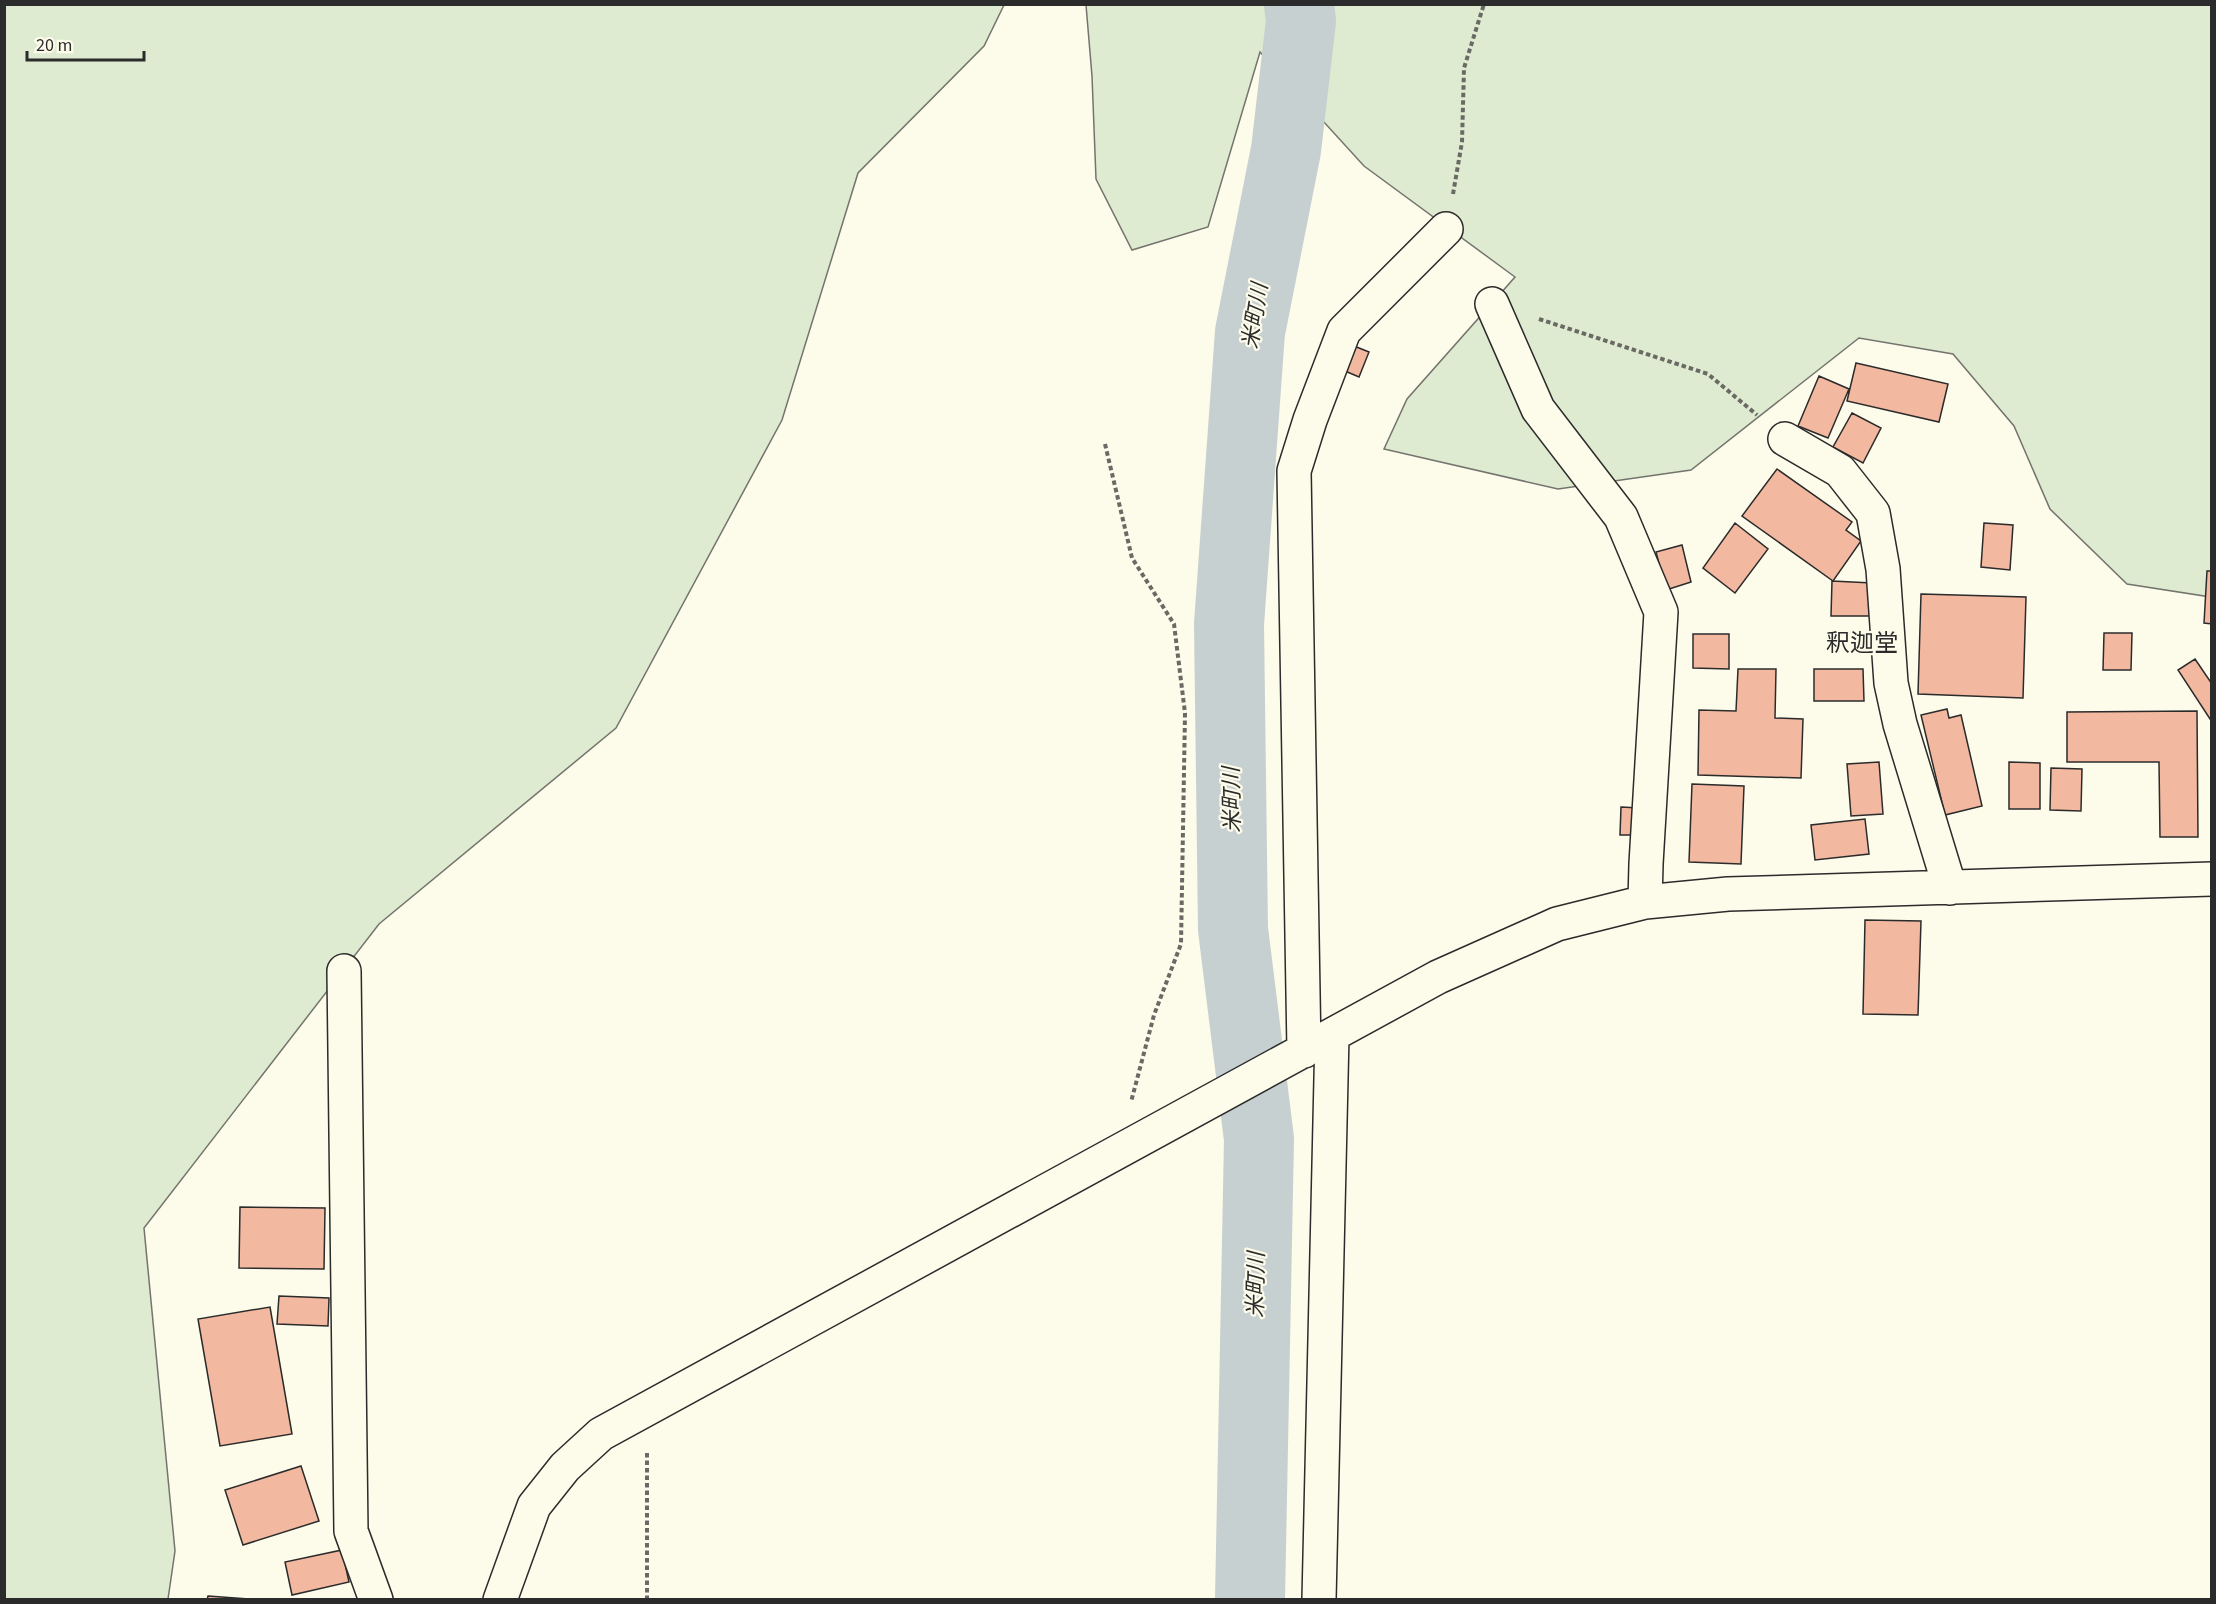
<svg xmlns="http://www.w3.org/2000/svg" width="2216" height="1604" font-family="'Source Sans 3','Noto Sans JP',sans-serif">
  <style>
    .green { fill: #deebd1; stroke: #74746e; stroke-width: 1.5 }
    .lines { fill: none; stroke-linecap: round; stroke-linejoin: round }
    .river { stroke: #c7d0d0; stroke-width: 70 }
    .building { fill: #f2b8a0; stroke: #2b2b2b; stroke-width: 1.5 }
    .minor-casing { stroke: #2b2b2b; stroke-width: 36 }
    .path { stroke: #6a6964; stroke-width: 4; stroke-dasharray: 4.5 3; stroke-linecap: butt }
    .minor { stroke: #fdfbea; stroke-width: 33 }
    .labels { text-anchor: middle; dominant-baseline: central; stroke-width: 4.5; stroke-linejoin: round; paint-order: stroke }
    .water-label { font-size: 22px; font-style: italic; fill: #2b2b2b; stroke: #fdfbea }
    .quarter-label { font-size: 24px; fill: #2b2b2b; stroke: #fdfbea }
  </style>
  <rect width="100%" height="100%" fill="#fdfbea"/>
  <!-- green -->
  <path class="green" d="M5,5H1004L984,46L858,173L782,420L616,728L379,924L144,1228L175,1551L168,1599L5,1600Z
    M1086,5H2211V597L2127,584L2050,509L2014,426L1953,354L1859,338L1691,470L1558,489L1384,449L1407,399L1515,277L1364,166L1260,52L1208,227L1132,250L1096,179L1092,76Z"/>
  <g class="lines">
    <!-- river -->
    <path class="river" d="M1250,1600L1259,1139L1233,929L1229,624L1250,332L1286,150L1301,21L1299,4"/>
  </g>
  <!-- building -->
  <path class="building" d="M1349,344L1369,352L1359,377L1338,368Z
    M1856,363L1948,384L1939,422L1847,401Z
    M1819,376L1849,389L1828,438L1798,426Z
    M1852,413L1881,428L1863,463L1833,447Z
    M1777,469L1852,522L1846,530L1861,541L1833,581L1742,516Z
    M1735,523L1768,549L1735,593L1703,568Z
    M1984,523L2013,525L2010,570L1981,567Z
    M1682,545L1691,582L1666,590L1656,552Z
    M2207,571H2212V624L2204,623Z
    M1832,581L1872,583L1871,616H1831Z
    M1921,594L2026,597L2023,698L1918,694Z
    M2104,633H2132L2131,670H2103Z
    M1693,634H1729V669L1693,668Z
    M2195,659L2212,684V722L2178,670Z
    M1738,669H1776L1775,718L1803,719L1801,778L1698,775L1699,710L1736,711Z
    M1814,669H1863L1864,701H1814Z
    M1947,709L1949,718L1961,715L1982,806L1945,815L1921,715Z
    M2197,711L2198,837H2160L2159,762H2067V712Z
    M1879,762L1883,814L1851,816L1847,764Z
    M2009,762L2040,763V809H2009Z
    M2051,768L2082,769L2081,811L2050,810Z
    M1692,784L1744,786L1741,864L1689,862Z
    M1621,807L1639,808L1638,835H1620Z
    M1865,819L1869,854L1815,860L1811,825Z
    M1865,920L1921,921L1918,1015L1863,1014Z
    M240,1207L325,1208L324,1269L239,1268Z
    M279,1296L329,1298L328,1326L277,1324Z
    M270,1307L292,1434L220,1446L198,1319Z
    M301,1466L319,1521L243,1545L225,1490Z
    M342,1550L349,1582L292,1595L285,1562Z
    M208,1596L263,1600H207Z"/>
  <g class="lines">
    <!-- minor casing -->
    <g class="minor-casing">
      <path id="minor" d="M1492,304L1538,409L1621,517L1661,612L1646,864L1645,902
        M1785,439L1840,471L1873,513L1883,569L1891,683L1900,724L1950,888
        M344,971L351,1531L376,1600
        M1304,1051L1294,471L1310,420L1344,331L1446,229
        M500,1600L534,1506L565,1467L601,1434L1438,977L1557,924L1645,902L1728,894L2212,879
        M1319,1600L1332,1035"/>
    </g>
    <!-- path -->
    <path class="path" d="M1453,194L1462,142L1464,68L1484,4
      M1539,319L1708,374L1757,415
      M1105,444L1132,558L1174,624L1185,713L1181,944L1154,1015L1131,1102
      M647,1600V1450"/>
    <!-- minor -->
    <use href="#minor" class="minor"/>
  </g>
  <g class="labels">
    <!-- water labels -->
    <g class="water-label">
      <text transform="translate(1255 316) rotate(-81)">米町川</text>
      <text transform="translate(1232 800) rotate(-91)">米町川</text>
      <text transform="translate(1256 1285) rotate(-89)">米町川</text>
    </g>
    <!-- quarter labels -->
    <g class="quarter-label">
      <text x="1862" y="643">釈迦堂</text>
    </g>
  </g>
  <!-- border -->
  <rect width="2216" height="1604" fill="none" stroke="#2b2b2b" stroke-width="12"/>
  <!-- scale -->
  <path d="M27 51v9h117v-9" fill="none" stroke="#2b2b2b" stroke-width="3"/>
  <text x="36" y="51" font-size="18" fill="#2b2b2b" stroke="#fdfbea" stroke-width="4.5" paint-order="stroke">20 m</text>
</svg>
